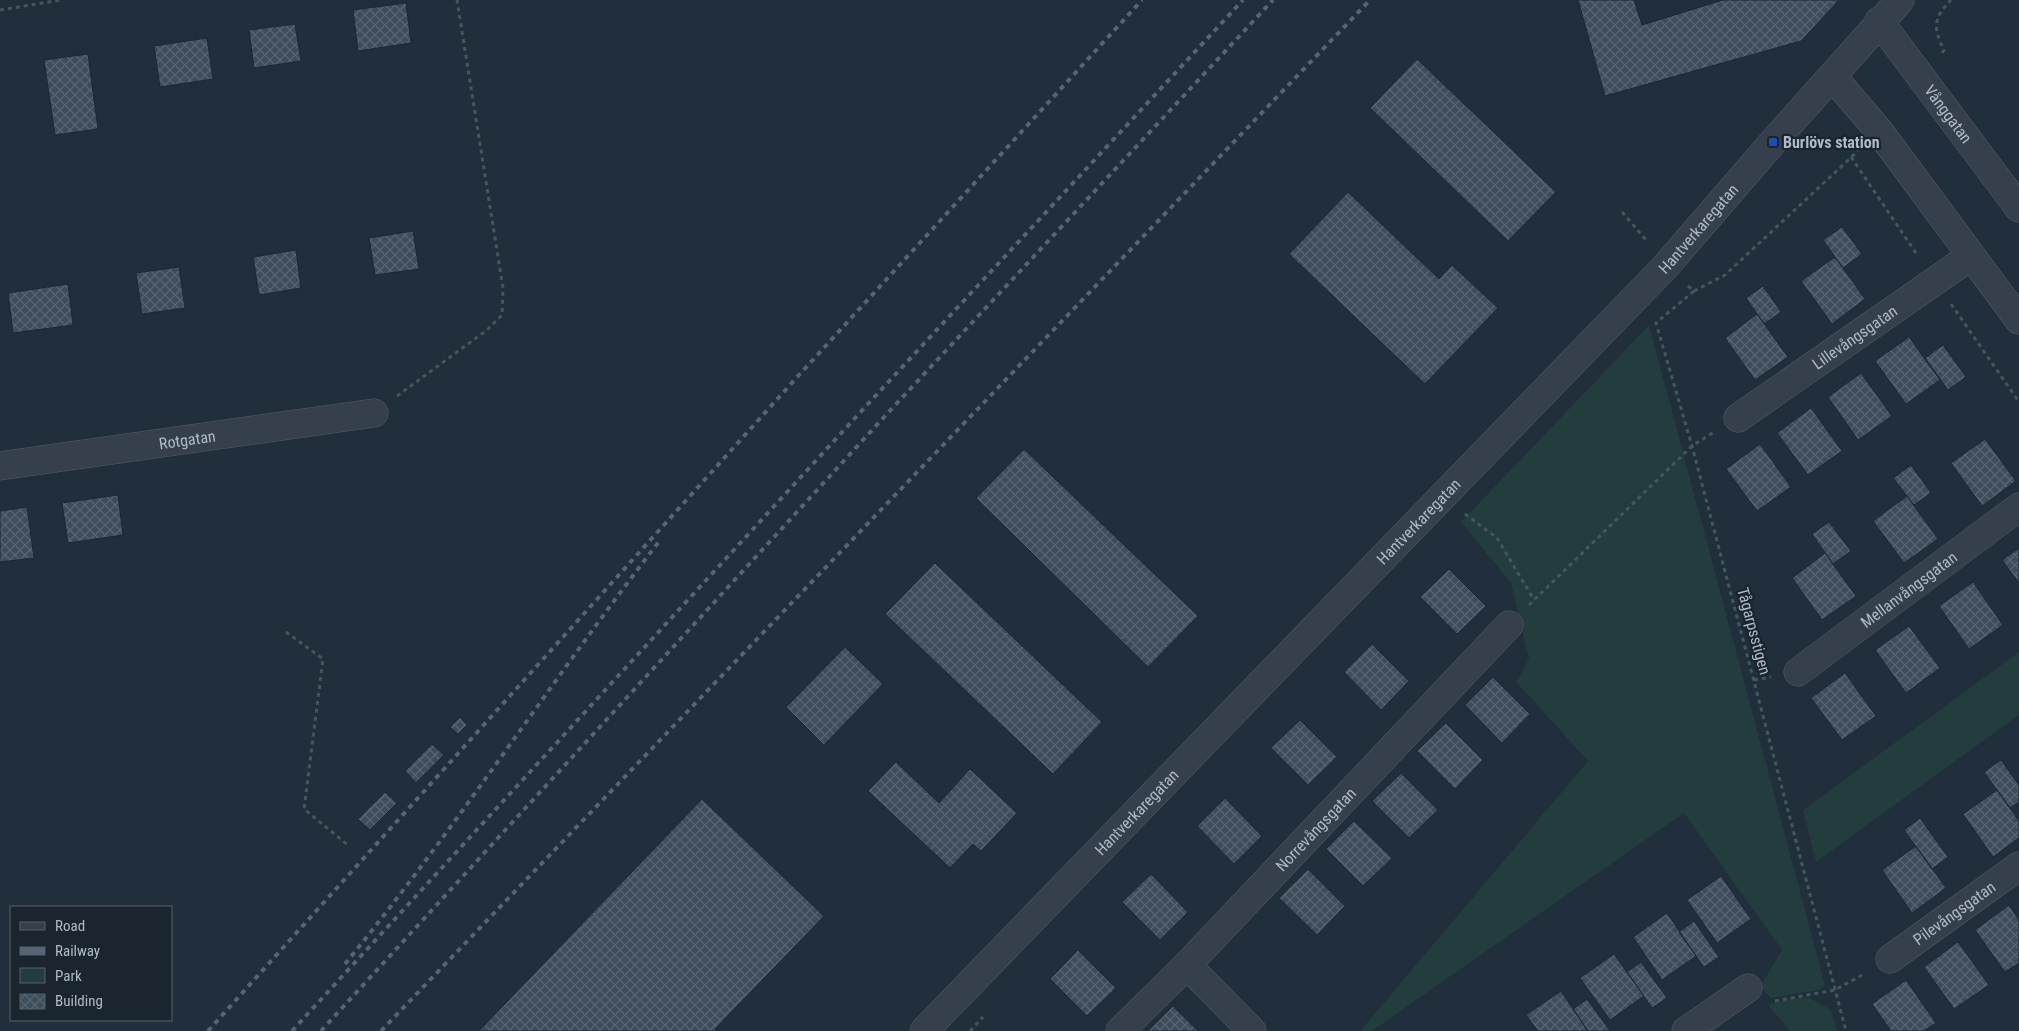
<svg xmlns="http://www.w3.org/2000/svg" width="2019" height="1031" font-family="'Roboto Condensed',sans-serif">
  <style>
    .green { fill: #233c3d }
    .building { fill: url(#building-cross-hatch); stroke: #1c2733 }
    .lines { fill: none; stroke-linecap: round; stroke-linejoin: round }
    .minor-casing { stroke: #535e6a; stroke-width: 29 }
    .path { stroke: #41595a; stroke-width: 3; stroke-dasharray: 4 4; stroke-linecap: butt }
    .minor { stroke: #35404c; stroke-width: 28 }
    .rail { stroke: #576473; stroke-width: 4; stroke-dasharray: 5 5; stroke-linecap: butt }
    .transit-dot { fill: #1a4fb4; stroke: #1a2530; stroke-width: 2 }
    .labels { text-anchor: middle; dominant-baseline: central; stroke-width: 4.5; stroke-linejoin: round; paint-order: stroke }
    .street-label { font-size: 16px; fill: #b0bbc8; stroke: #1a2530 }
    .poi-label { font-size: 16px; font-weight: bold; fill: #b0bbc8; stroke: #1a2530; text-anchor: start }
  </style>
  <defs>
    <pattern id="building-cross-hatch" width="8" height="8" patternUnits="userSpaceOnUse" patternTransform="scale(1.25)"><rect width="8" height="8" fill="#3d4d5b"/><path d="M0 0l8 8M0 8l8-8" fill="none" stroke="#566571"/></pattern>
  </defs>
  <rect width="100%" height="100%" fill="#212e3c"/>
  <!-- green -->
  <path class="green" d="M1649,325L1825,985L1819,990L1771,998L1760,987L1782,950L1684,813L1372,1031H1360L1588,761L1516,682L1529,659L1511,583L1461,522Z
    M2019,652V715L1816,862L1803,810Z
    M1810,998L1831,1010L1837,1031H1790L1768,1005L1787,999Z"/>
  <!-- building -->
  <path class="building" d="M1578,0H1634L1642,25L1723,0H1839L1801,41L1605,96Z
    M406,3L411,43L358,51L353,10Z
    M295,24L301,61L254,68L249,30Z
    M207,38L213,79L160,87L154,46Z
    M88,54L98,129L55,135L44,60Z
    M1417,59L1556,192L1508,241L1370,108Z
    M1348,192L1439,279L1452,265L1498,308L1425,384L1289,254Z
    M1842,227L1862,254L1843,268L1823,240Z
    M413,231L419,269L375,275L369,238Z
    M296,250L301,288L259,295L253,257Z
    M1835,257L1865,299L1832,324L1801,281Z
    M179,267L185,308L142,314L136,273Z
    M68,284L73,325L13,333L8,293Z
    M1763,286L1781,312L1764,324L1746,298Z
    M1757,314L1788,357L1755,380L1725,338Z
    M1909,337L1940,380L1906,404L1875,361Z
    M1943,345L1966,377L1948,390L1925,358Z
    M1861,373L1892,416L1858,440L1828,397Z
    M1811,408L1842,451L1808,475L1777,433Z
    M1985,439L2016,481L1982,506L1951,463Z
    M1760,444L1791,487L1757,511L1726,469Z
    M1024,449L1198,616L1148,667L976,498Z
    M1911,465L1931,493L1914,505L1893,478Z
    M118,495L123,535L68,543L62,503Z
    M1907,496L1938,539L1904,563L1873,521Z
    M27,507L34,558L0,562V511Z
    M1829,522L1851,551L1833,564L1812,534Z
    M2019,548V583L2002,560Z
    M1825,553L1856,596L1822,620L1792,578Z
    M935,563L1102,722L1053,774L885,614Z
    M1449,569L1486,606L1457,634L1420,597Z
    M1973,582L2003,625L1969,649L1939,606Z
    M1909,626L1940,668L1906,693L1875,650Z
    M1372,644L1409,681L1381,710L1344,672Z
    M845,647L883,684L824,745L786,707Z
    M1845,673L1876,716L1842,740L1811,698Z
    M1493,677L1530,714L1502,743L1465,705Z
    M460,717L467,725L458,734L450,727Z
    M1300,720L1337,757L1308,785L1271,748Z
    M1446,723L1483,760L1455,789L1417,751Z
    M432,744L444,755L416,783L405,771Z
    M2001,760L2019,785V802L2010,808L1984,772Z
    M896,762L939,803L970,769L1017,813L981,851L973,844L950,868L868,791Z
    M1401,773L1438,810L1409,838L1372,801Z
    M1997,790L2019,821V838L1993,857L1963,814Z
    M385,792L397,803L370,830L358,819Z
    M1225,798L1262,836L1234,864L1197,826Z
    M702,799L824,916L715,1029L717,1031H479Z
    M1920,818L1948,857L1932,869L1904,830Z
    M1354,821L1392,858L1363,886L1326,849Z
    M1916,846L1946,888L1912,913L1882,870Z
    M1308,869L1345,906L1317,935L1279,898Z
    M1151,874L1188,912L1160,940L1122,902Z
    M1721,876L1751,919L1717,943L1687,900Z
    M2009,905L2019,920V963L2005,972L1975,930Z
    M1667,913L1696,956L1662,980L1633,937Z
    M1694,921L1719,957L1704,967L1679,932Z
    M1958,942L1989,985L1954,1009L1924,967Z
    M1078,950L1116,988L1087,1016L1050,979Z
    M1614,954L1644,996L1610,1020L1580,978Z
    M1641,962L1667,998L1652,1008L1627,972Z
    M1906,980L1936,1023L1924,1031H1891L1872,1004Z
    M1561,991L1573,1009L1588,1031H1538L1526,1015Z
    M1587,999L1610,1031H1588L1573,1009Z
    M1173,1006L1198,1031H1148Z"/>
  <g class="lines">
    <!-- minor casing -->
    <g class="minor-casing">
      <g id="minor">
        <path id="s1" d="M1879,21L2019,208"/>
        <path d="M1832,76L1879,131L2019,320"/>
        <path id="s2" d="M1738,418L1971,256"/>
        <path id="s3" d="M0,466L374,413"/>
        <path id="s4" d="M1798,672L2019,507"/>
        <path id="s5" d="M1890,959L2019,866"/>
        <path d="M1187,965L1252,1031"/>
        <path id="s6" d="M924,1031L1665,267L1773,142L1900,0"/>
        <path id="s7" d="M1120,1031L1187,965L1509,625"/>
        <path d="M1686,1031L1748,988"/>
      </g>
    </g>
    <!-- path -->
    <path class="path" d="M0,10L61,0
      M1942,53L1944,50C1933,28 1933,18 1951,0
      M1851,157L1918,256
      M1622,212L1647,241
      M1688,286L1694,291L1656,323L1692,446L1846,1031
      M1694,291L1725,275L1858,151
      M1951,304L2019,402
      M397,396L487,330L502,315L503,288L457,0
      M1465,514L1497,538L1534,600
      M1529,605L1692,446L1714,432
      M286,632L323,659L304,809L349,846
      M1754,680L1771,677
      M1775,1001L1835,990L1864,974
      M970,1031L983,1017"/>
    <!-- minor -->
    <use href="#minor" class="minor"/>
    <!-- rail -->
    <path class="rail" d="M345,964C457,827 553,678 661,539
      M208,1031L799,375L1142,0
      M292,1031L867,405L1243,0
      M321,1031L885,416L1273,0
      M381,1031L1370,0"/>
  </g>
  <!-- markers -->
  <rect class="transit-dot" x="1768" y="137" width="10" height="10" rx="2.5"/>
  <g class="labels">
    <!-- street labels -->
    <g class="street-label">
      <text stroke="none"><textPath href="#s1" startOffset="116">Vånggatan</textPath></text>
      <text stroke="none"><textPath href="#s6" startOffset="1115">Hantverkaregatan</textPath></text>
      <text stroke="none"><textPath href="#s2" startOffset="142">Lillevångsgatan</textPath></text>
      <text stroke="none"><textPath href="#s3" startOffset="189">Rotgatan</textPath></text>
      <text stroke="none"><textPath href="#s6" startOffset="710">Hantverkaregatan</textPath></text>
      <text stroke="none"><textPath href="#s4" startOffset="138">Mellanvångsgatan</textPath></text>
      <text transform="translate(1754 631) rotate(75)">Tågarpsstigen</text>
      <text stroke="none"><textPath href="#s6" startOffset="305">Hantverkaregatan</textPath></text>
      <text stroke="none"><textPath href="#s7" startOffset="281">Norrevångsgatan</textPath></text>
      <text stroke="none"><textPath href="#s5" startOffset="79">Pilevångsgatan</textPath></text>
    </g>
    <!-- poi labels -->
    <g class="poi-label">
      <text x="1783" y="142">Burlövs station</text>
    </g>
  </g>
  <!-- legend -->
  <rect x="10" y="906" width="162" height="115" fill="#1a2530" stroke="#56616d"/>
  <rect x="20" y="922" width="25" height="8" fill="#35404c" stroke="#56616d"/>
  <text x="55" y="931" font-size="15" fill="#b0bbc8">Road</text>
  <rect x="20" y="947" width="25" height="8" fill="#576473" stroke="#56616d"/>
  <text x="55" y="956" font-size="15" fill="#b0bbc8">Railway</text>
  <rect x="20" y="968" width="25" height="15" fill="#233c3d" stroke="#56616d"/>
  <text x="55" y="981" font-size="15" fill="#b0bbc8">Park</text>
  <rect x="20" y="994" width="25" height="15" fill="url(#building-cross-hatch)" stroke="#56616d"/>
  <text x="55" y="1006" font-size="15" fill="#b0bbc8">Building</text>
</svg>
